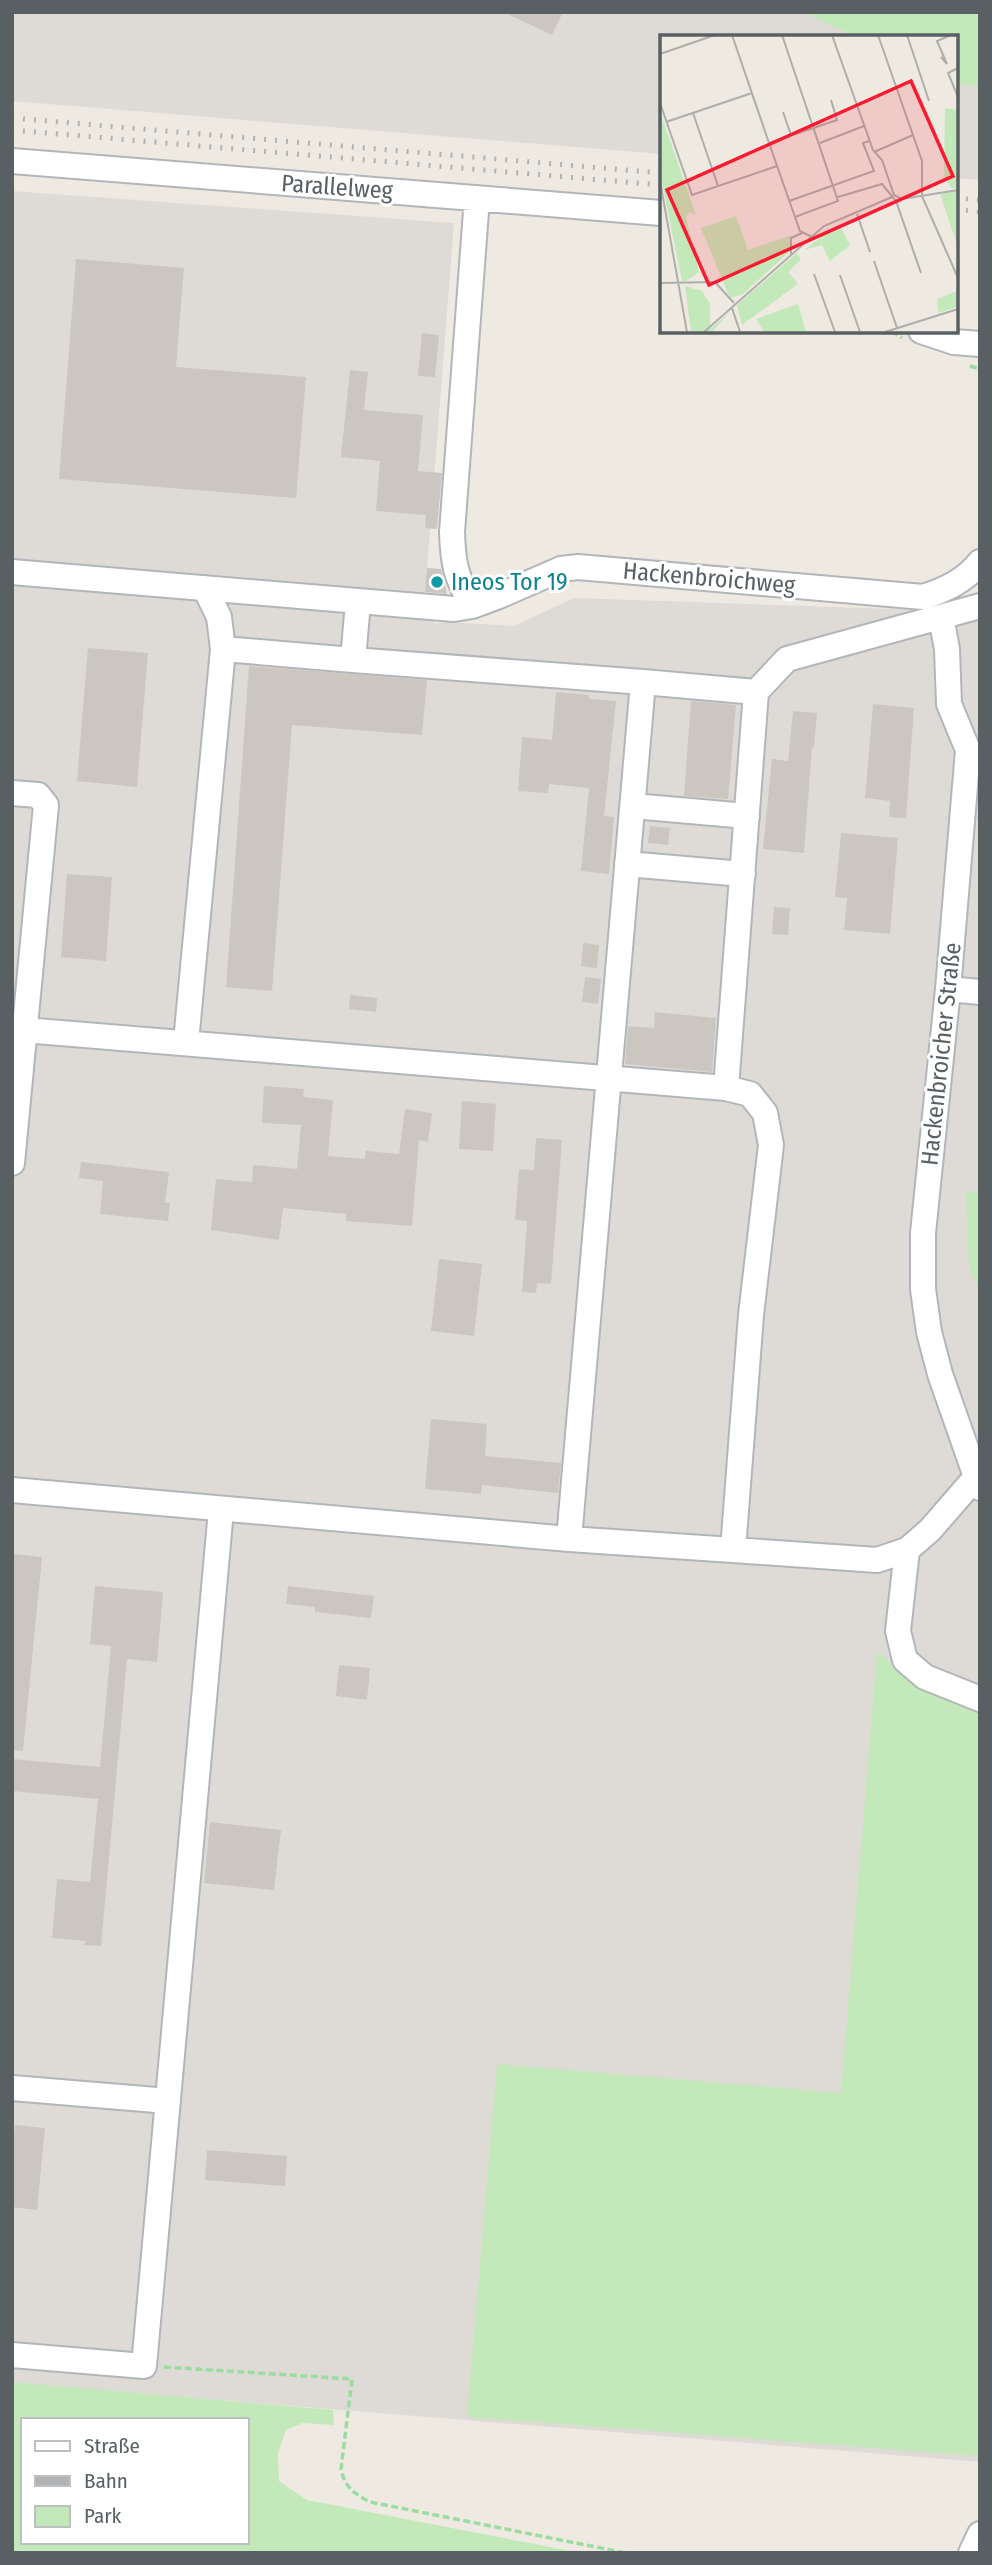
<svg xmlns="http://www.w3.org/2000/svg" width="992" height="2565" font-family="'Fira Sans Condensed',sans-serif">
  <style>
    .industrial { fill: #dedbd6 }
    .green { fill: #c3e9ba; fill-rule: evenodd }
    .building { fill: #cbc6c0 }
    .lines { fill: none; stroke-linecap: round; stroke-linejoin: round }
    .minor-casing { stroke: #b2b6ba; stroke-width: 28 }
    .path { stroke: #9cdca1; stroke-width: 3.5; stroke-dasharray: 7 3.5; stroke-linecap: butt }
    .minor { stroke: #fff; stroke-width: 24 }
    .rail { stroke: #b1b2b3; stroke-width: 5; stroke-dasharray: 2 9; stroke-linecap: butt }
    .culture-dot { fill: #0f9aa8; stroke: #fff; stroke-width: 2.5 }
    .labels { text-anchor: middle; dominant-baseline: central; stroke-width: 6; stroke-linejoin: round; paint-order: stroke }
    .street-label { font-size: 24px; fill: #596064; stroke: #fff }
    .culture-label { font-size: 24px; fill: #0d838f; stroke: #fff; text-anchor: start }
    .inset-road { fill: none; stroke: #aeaeab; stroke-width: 2 }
    .view { fill: #fa1b32; fill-opacity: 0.15; stroke: #fa1b32; stroke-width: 3.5 }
    .inset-edge { fill: none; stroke: #596064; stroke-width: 3.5 }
  </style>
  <rect width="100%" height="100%" fill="#eee9e1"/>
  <!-- industrial -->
  <path class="industrial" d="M12,12H802L856,37H661V154L12,101Z
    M955,81L964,85L980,86V180L955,178Z
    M12,191L454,223L425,594L435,607L434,624L448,622L514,626L574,598L921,610L980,592V2462L12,2383Z"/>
  <!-- green -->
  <path class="green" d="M802,12H980V86L964,85L955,81V37H856Z
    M966,1192L980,1193V1294L969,1266Z
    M877,1652C891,1660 890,1666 900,1674C923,1693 953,1702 980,1713V2456L467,2417L497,2064L841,2093Z
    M12,2382L333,2410L334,2425L303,2423L286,2430L278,2453L279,2481L307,2500L581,2553H12ZM23,2420H247V2542H23Z"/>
  <!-- building -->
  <path class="building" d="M503,12H563L552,35Z
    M76,259L184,268L176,367L306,377L296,498L59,479Z
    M422,333L439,335L435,377L418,376Z
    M350,370L368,372L364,410L423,415L418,471L442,473L437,529L425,528L426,515L376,511L380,461L341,457Z
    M427,568L441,569L447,594L425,592Z
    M88,648L148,653L137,787L77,781Z
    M249,666L427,680L422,735L292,725L272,991L226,987Z
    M556,692L589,695V699L616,701L604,816L614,817L609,874L581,871L589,788L549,784L548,793L518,791L522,737L552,740Z
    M691,701L736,705L728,799L684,796Z
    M873,704L914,708L906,818L889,817L890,801L865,798Z
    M793,711L817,713L814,748L812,747L804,853L763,849L772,759L788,761Z
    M650,826L670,828L668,845L648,843Z
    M841,833L898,838L890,934L844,930L847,898L835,897Z
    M67,874L112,877L106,961L61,957Z
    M774,907L790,908L788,935L772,934Z
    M583,943L599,945L597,968L581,966Z
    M585,977L601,979L598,1004L582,1002Z
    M350,995L377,998L376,1012L349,1009Z
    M655,1012L716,1018L712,1072L625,1064L628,1026L654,1028Z
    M264,1086L304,1089L303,1097L333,1100L328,1156L365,1159L366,1151L399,1154L405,1109L432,1113L428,1142L419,1140L412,1226L346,1221V1214L283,1208L279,1240L211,1230L216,1179L252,1182L253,1165L297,1169L301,1125L262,1123Z
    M462,1101L496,1104L493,1151L459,1149Z
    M536,1138L562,1140L551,1284L537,1283L536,1293L522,1292L527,1221L515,1220L519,1169L534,1170Z
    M81,1162L169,1172L165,1203H170L168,1221L100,1214L103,1181L79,1178Z
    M439,1259L482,1264L474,1336L431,1331Z
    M431,1419L487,1424L485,1456L561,1463L558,1493L482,1485L481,1494L425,1489Z
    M13,1554L42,1557L23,1751L12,1750Z
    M95,1586L163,1592L157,1662L127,1659L101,1946L84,1945L85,1941L52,1938L57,1879L90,1882L98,1799L12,1791V1759L100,1767L111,1646L90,1644Z
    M288,1586L374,1596L371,1618L315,1612V1607L286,1604Z
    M339,1665L370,1668L367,1700L336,1696Z
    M210,1822L281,1830L274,1890L204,1883Z
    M15,2125L45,2128L37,2210L12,2207V2156Z
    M207,2150L287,2156L285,2186L205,2180Z"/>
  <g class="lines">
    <!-- minor casing -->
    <g class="minor-casing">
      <path id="minor" d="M12,161L661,213
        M921,331L954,342L980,344
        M12,572L454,609L472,606L499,596L561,569L578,567L923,597C945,590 965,581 980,562
        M358,602L353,660L643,682L569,1539
        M472,606C456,576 453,565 452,532L477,198
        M941,617L947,649L949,704L968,750L948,989L923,1233V1289L929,1332L940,1374L980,1488
        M223,649L353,660
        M643,682L756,692
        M12,793L38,795L46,805L12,1163
        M633,806L747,816
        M627,864L743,874
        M948,989L980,992
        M12,1029L726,1088L750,1094L765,1113L771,1145L751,1315L733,1550L569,1539L12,1490
        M186,1042L223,649L219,617L205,588
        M726,1088L756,692L787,659L980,606
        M733,1550L877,1560L907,1550L930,1530L976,1477
        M907,1550L898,1631L905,1660L925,1677L980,1699
        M12,2088L168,2101
        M12,2355L144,2366L221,1510
        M971,2553L980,2534"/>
    </g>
    <!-- path -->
    <path class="path" d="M892,331L902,338
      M970,366L980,369
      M164,2367L352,2379L341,2469C345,2487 353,2493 370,2502L626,2553"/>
    <!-- minor -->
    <use href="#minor" class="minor"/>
    <!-- rail -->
    <path class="rail" d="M12,118L661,173
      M12,130L661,185
      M955,198L980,200
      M955,209L980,212"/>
  </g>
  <!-- markers -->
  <circle class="culture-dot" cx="437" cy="582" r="7"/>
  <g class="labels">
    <!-- street labels -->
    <g class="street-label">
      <text transform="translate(337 187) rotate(4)">Parallelweg</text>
      <text transform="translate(709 578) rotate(5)">Hackenbroichweg</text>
      <text transform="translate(941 1054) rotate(-84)">Hackenbroicher Straße</text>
    </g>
    <!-- culture labels -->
    <g class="culture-label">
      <text x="451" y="582">Ineos Tor 19</text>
    </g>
  </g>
  <!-- overview -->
  <g transform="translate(660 35)">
    <rect width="298" height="298" fill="#eee9e1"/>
    <path d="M285,73L297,75V153L292,154L284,142ZM0,77L36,180L29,177L26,182L39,237L26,246H22L0,138ZM297,156V209L280,159ZM76,181L88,215L131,200L129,217L83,259L70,263L41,193ZM179,189L190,210L170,226L162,210L144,215ZM137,218L141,225L128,237L138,249L82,290L77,270ZM25,251L42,256L50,269V294L70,277L52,297H31ZM297,256V272L278,278L277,264ZM138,269L146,297H104L96,284Z" fill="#c3e9ba"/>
    <path class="inset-road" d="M72,0L109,108L177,85L171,65M172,0L213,115L222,125L234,160L242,164L298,155M218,0L262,126V161L298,243M247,0L269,66M0,19L55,0M281,22L287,29L277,6L291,0M298,33L288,38L298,62M0,68L32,160L117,131M123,77L131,100M33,78L58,151M6,87L92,58M109,108L135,182L178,166L122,0M160,108L204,91M214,117L253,100M0,146L27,297M178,162L222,149L236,166L261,238M129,166L214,136L203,108L209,106M197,179L210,217M135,182L140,196L152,202M131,220V203L142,198M214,226L237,293M154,239L175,297M180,240L200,297M0,248L55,247L74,268M72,273L80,297M44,297L164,191L232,162M225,297L298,274"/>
    <path class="view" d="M251,46L293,141L49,250L7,155Z"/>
    <rect width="298" height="298" class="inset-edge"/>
  </g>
  <!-- border -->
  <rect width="992" height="2565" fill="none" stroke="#596064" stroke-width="28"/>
  <!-- legend -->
  <rect x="21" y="2418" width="228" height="126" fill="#ffffff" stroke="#bdbfc1" stroke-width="2"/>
  <rect x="35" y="2441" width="35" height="10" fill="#ffffff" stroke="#bdbfc1" stroke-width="2"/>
  <text x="84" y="2453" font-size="21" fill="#596064">Straße</text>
  <rect x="35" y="2476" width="35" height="10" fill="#b1b2b3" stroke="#bdbfc1" stroke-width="2"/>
  <text x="84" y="2488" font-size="21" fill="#596064">Bahn</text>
  <rect x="35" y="2506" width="35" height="21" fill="#c3e9ba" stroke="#bdbfc1" stroke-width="2"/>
  <text x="84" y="2523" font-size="21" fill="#596064">Park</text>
</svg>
